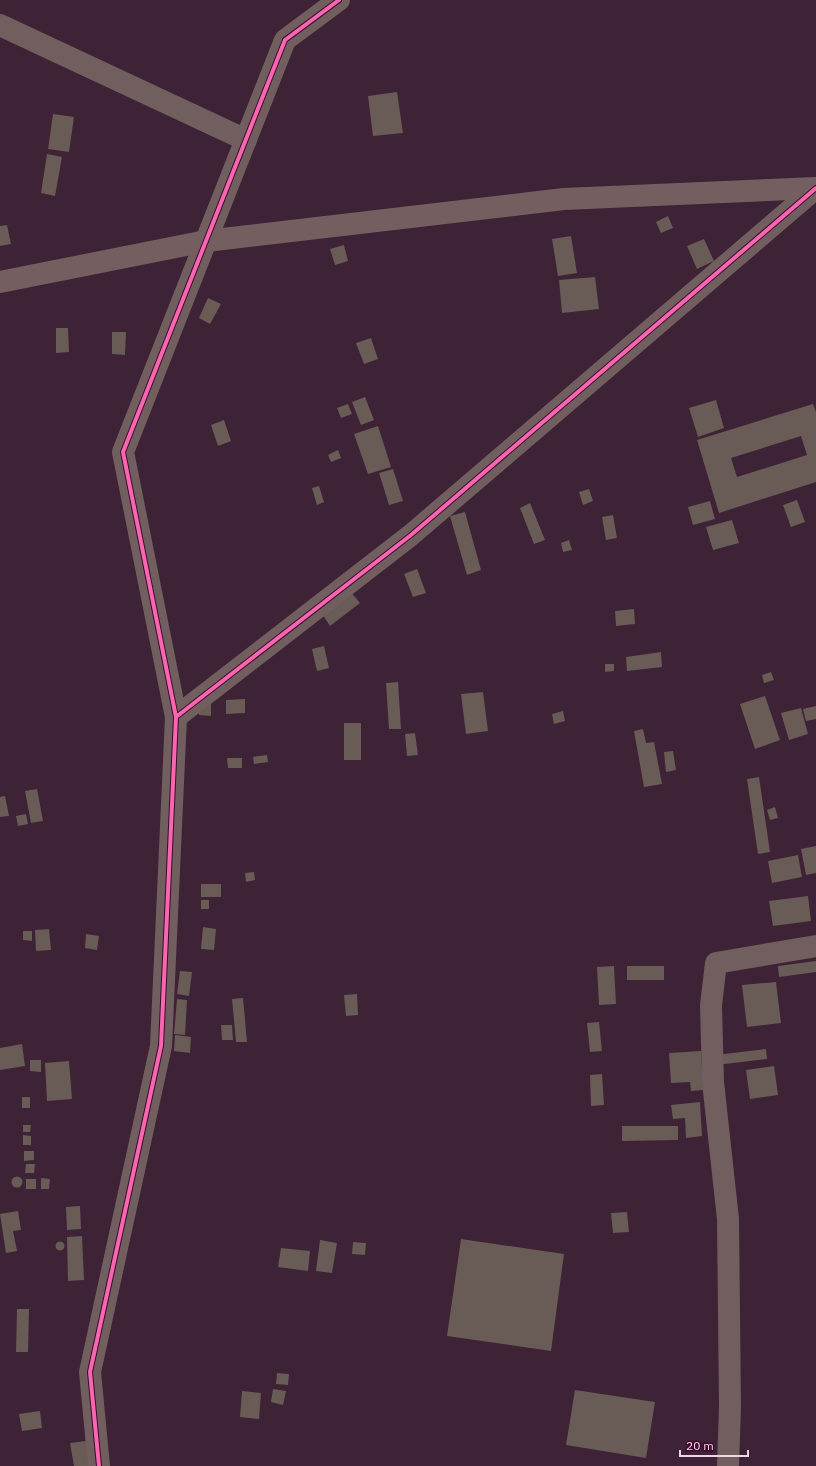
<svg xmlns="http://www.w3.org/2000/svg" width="816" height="1466" font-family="'IBM Plex Sans',sans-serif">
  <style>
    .building { fill: #695b56; fill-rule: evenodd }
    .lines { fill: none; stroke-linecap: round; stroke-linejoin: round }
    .street { stroke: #715e5e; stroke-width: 22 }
    .secondary { stroke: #755e60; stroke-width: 22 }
    .cycleway-casing { stroke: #3e0a2f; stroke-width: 6 }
    .cycleway { stroke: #f766af; stroke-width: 4 }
  </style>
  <rect width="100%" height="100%" fill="#3e2235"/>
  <!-- building -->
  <path class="building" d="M397,92L403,133L373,136L368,96Z
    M53,114L74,117L69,152L48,149Z
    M47,154L62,157L55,196L41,193Z
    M668,216L673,228L661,233L656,222Z
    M7,225L11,244L0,246V226Z
    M571,236L577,273L558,276L552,239Z
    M704,239L714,261L697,269L687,246Z
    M344,245L348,261L335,265L330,249Z
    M595,277L599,309L562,313L559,280Z
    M208,298L221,304L210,324L199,318Z
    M56,328H68L69,352L56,353Z
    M112,332H126L125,355L112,354Z
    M371,338L378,359L364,364L356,343Z
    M365,397L374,420L361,425L352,402Z
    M716,400L724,428L698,437L689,408Z
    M348,404L352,414L341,418L337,408Z
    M813,404L816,412V482L719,513L697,440ZM801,436L807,455L737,477L731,458Z
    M224,420L231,441L218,446L211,425Z
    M378,426L391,467L368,474L354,434Z
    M338,450L341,458L331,462L328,455Z
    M393,469L403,501L389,505L379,473Z
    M319,486L324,502L317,505L312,488Z
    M589,489L593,501L583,505L579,492Z
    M797,500L805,522L791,527L783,505Z
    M710,501L715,519L693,525L688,507Z
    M530,503L545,540L534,544L520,508Z
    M465,512L481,570L467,575L450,516Z
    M613,515L617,538L606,540L602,517Z
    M732,520L739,543L713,550L706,527Z
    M569,540L572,550L563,552L561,543Z
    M417,569L426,593L413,597L404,574Z
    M351,592L360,603L330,626L322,614Z
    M634,609L635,624L616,626L615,611Z
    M324,646L329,668L317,671L312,649Z
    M661,652L662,667L627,671L626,657Z
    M605,664H614V671L605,672Z
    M771,672L774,680L764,683L762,675Z
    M398,682L401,729H389L386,683Z
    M483,692L488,731L466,734L461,694Z
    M765,696L780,740L755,749L740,704Z
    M245,699V713L226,714V700Z
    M199,702H211V716L199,715Z
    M816,706V719L806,721L803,709Z
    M801,708L808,734L789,740L781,713Z
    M563,711L565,721L554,724L552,714Z
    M344,723H361V760H344Z
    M643,729L646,743L654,742L662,784L644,787L634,731Z
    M415,733L418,755L407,756L405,734Z
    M673,751L676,770L666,772L664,752Z
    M267,755L268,762L254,764L253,757Z
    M227,758H242V768H228Z
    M759,777L770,852L758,854L747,779Z
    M37,789L43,821L31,823L25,791Z
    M5,796L9,816L0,817V797Z
    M775,807L778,818L770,820L767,810Z
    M26,814L28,824L18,826L16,816Z
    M816,846V873L806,875L801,849Z
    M798,855L802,877L772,883L768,861Z
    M254,872L255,880L246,882L245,873Z
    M201,884H221V897H201Z
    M808,896L811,921L773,926L769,901Z
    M201,900H209V909H201Z
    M203,927L216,929L214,950L201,949Z
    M49,929L51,950L36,951L35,930Z
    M23,931H32V941L23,940Z
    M86,934L99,936L97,950L85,948Z
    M816,961V972L779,977L778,966Z
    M614,966L616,1004L599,1005L597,967Z
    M627,966H664V980H627Z
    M180,971L192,972L189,996L177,994Z
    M776,982L781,1023L747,1027L742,985Z
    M357,994L358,1015L346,1016L344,995Z
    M243,998L247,1042H236L232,999Z
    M177,999L187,1000L185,1035L174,1034Z
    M599,1022L602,1051L590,1052L587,1023Z
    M221,1025H232L233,1040H222Z
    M175,1035L191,1037L190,1053L174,1051Z
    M22,1044L25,1066L0,1070V1048Z
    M766,1049L767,1059L717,1065L716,1055Z
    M701,1051L703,1090L691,1091L690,1082L671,1083L669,1053Z
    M30,1060H41V1072L30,1071Z
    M69,1061L72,1099L47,1101L45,1063Z
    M774,1066L778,1095L750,1099L746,1070Z
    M602,1074L604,1105L591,1106L590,1075Z
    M22,1097H30V1108H22Z
    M700,1102L702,1136L686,1138L685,1118L673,1119L671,1105Z
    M23,1125H31L30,1132H23Z
    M622,1126H678V1140L622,1141Z
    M23,1135L31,1136V1145H23Z
    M24,1151H34V1160L24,1161Z
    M26,1164H35L34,1173H25Z
    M11.5 1182a5.5 5.5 0 1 1 11 0a5.5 5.5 0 1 1-11 0Z
    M41,1178L50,1179L49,1189H41Z
    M26,1179H36V1189H26Z
    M80,1206L81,1229L67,1230L66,1207Z
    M18,1211L21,1230L13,1231L17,1251L6,1253L0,1214Z
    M627,1212L629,1232L613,1233L611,1213Z
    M82,1236L84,1280L68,1281L67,1237Z
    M461,1239L564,1254L551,1351L447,1336Z
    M320,1240L337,1243L332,1273L316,1271Z
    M55.5 1246a4.5 4.5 0 1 1 9 0a4.5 4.5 0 1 1-9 0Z
    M353,1242L366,1243L365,1255L352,1254Z
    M281,1248L310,1251L308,1271L278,1267Z
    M17,1309H29L28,1352H16Z
    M277,1373L289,1374L288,1385L276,1384Z
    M273,1389L286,1391L283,1405L271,1402Z
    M575,1390L655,1402L646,1458L566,1445Z
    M242,1391L261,1393L259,1419L240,1417Z
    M40,1411L42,1428L22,1431L19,1414Z
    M86,1441L90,1466H74L70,1443Z"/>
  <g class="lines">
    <!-- street -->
    <path class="street" d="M0,25L246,140
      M176,717L411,535L816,188
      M99,1466L90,1372L161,1046L176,717L123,452L285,40L339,0
      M728,1466L730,1407L728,1219L713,1082L711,1005L716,963L816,946"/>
    <!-- secondary -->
    <path class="secondary" d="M0,282L206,241L564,199L816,188"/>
    <!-- cycleway casing -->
    <g class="cycleway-casing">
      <path id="cycleway" d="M176,717L411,535L816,188
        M99,1466L90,1372L161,1046L176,717L123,452L285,40L339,0"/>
    </g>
    <!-- cycleway -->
    <use href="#cycleway" class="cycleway"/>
  </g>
  <!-- scale -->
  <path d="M680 1450v6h68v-6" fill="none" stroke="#f5d3e6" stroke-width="2"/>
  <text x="686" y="1450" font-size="12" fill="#f5d3e6" stroke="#3e0a2f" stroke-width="3" paint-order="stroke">20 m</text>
</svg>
